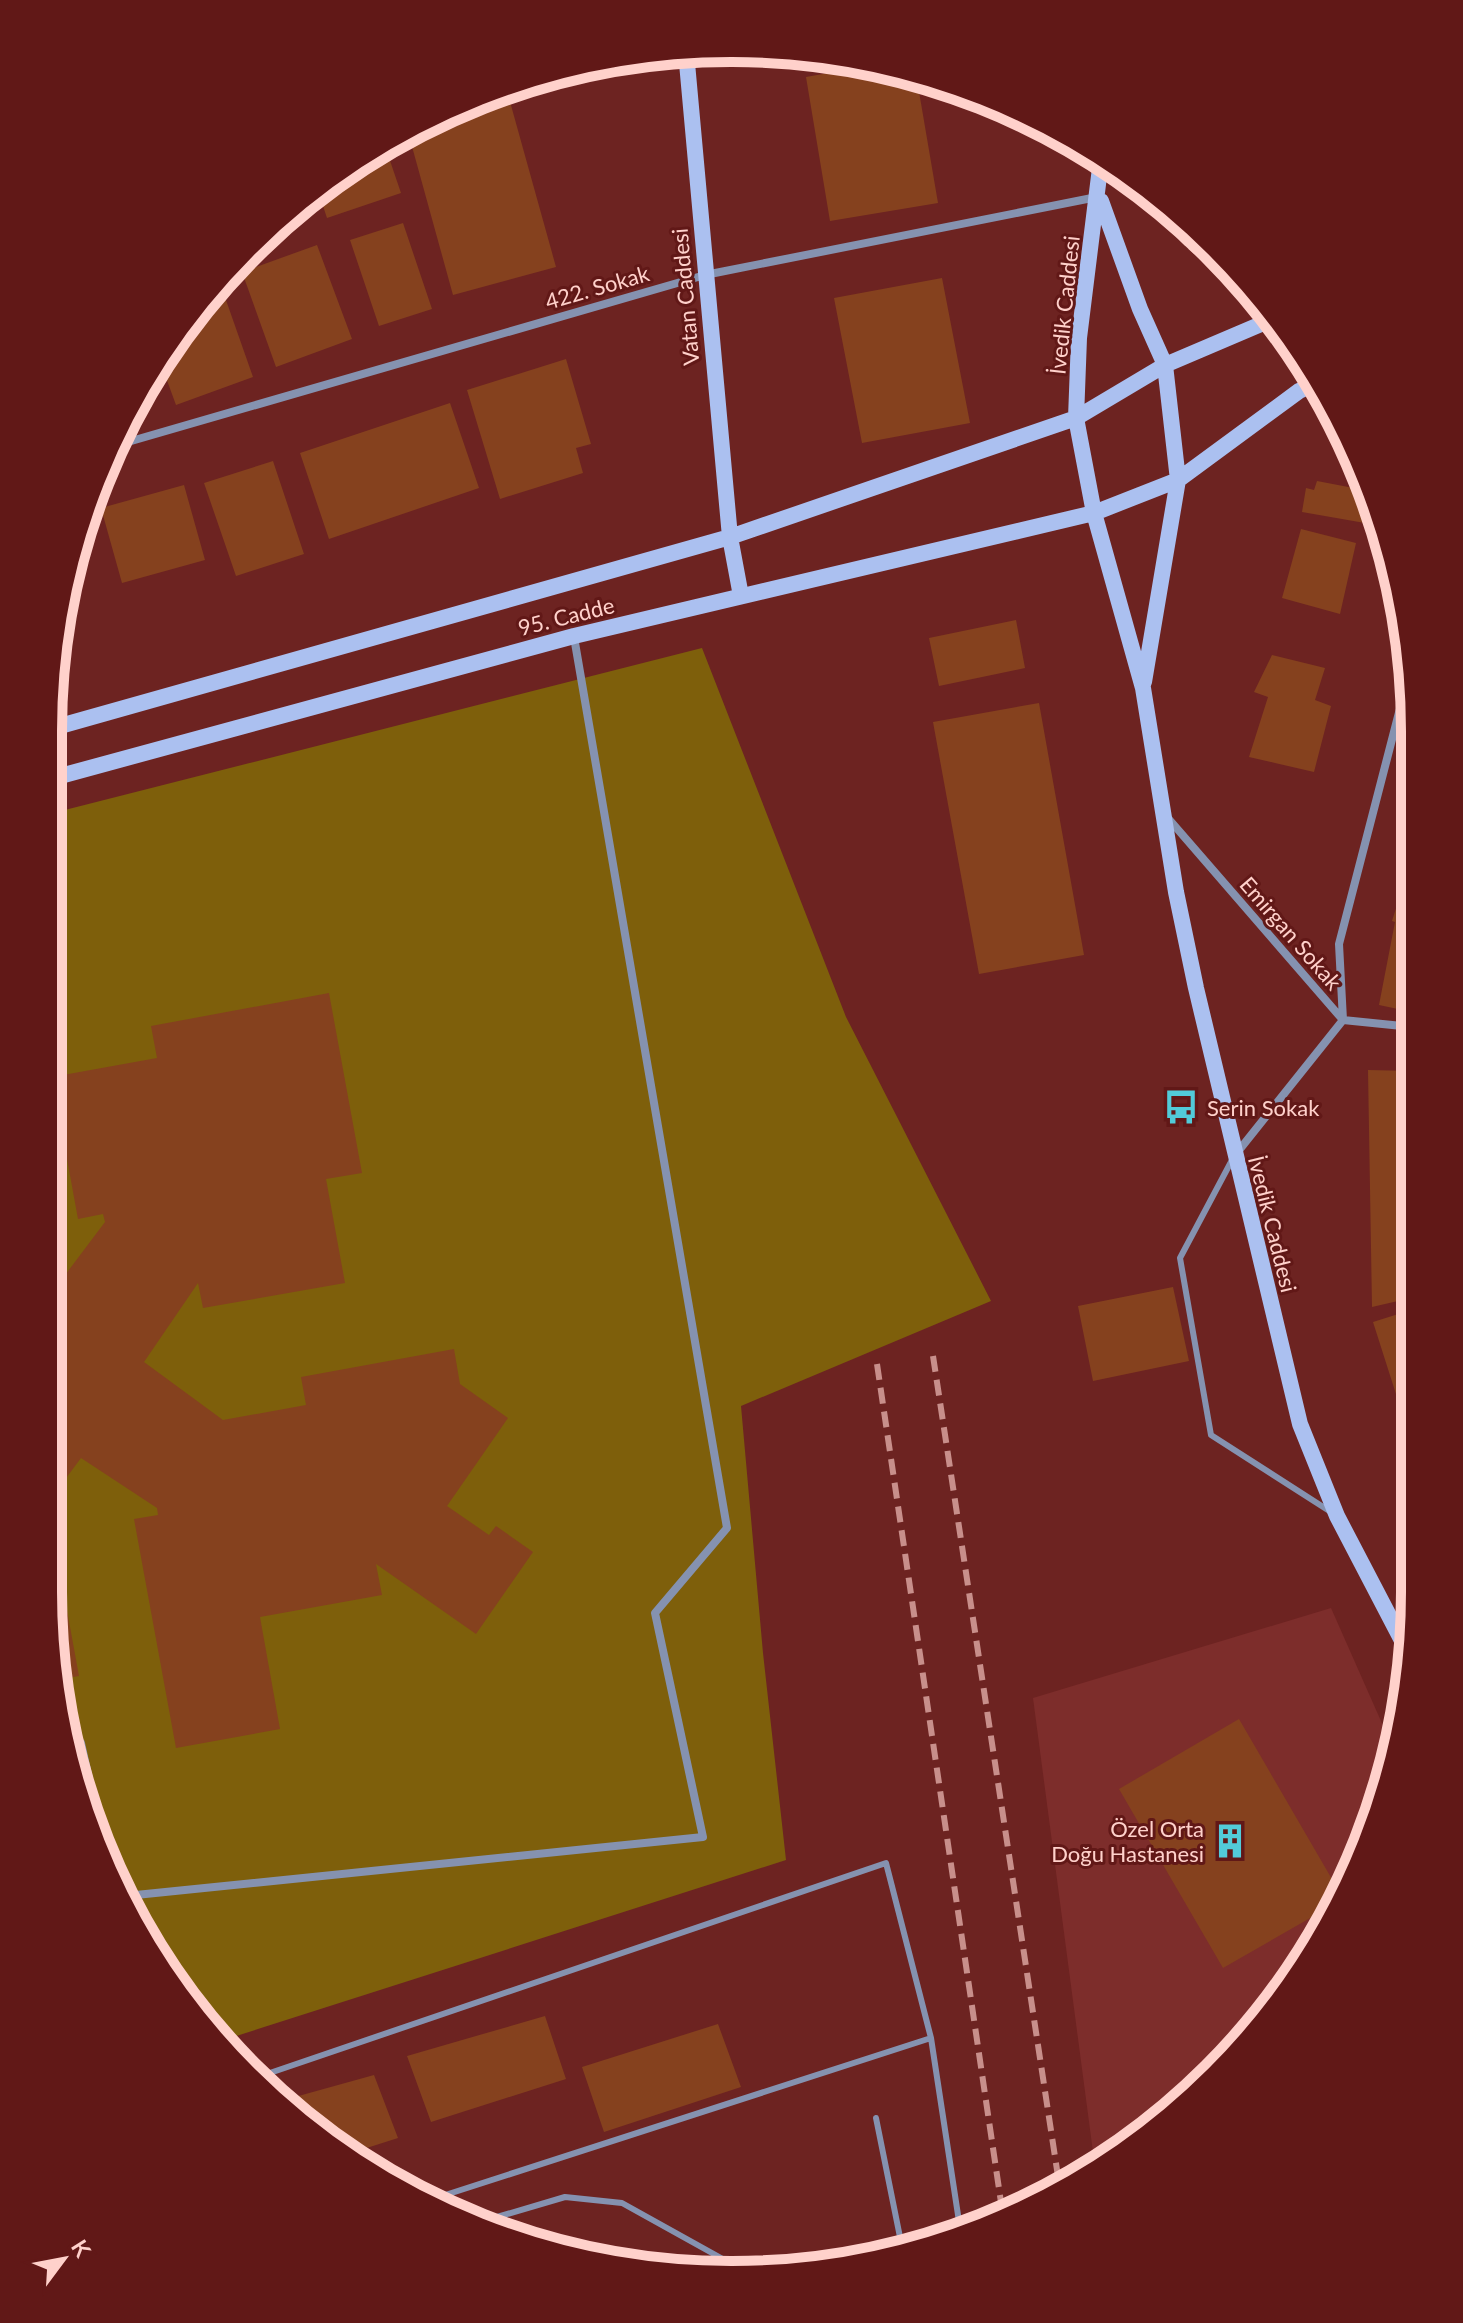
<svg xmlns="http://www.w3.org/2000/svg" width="1463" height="2323" font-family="Lato,sans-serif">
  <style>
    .built { fill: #7d2d2b }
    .green { fill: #7e5f0b }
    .building { fill: #85411e }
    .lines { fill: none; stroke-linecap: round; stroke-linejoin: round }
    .path { stroke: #b47773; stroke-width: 5; stroke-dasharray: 8 4; stroke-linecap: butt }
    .service { stroke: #8592b0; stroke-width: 6 }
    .minor { stroke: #8592b0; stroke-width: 8 }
    .secondary { stroke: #abc0f0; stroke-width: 16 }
    .rail { stroke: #c88f8b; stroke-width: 6; stroke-dasharray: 16 8; stroke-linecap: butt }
    .labels { text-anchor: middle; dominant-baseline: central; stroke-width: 6; stroke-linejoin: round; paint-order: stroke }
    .street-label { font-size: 22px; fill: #ffd1cb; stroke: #611817 }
    .poi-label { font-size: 22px; fill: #ffd1cb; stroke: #611817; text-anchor: start }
    .rim { fill: none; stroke: #ffd1cb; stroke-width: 10 }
  </style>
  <rect width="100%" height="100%" fill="#6d2321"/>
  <!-- built -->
  <path class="built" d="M1331,1608L1392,1746L1363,1853L1273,2008L1163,2112L1093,2152L1033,1698Z"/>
  <!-- green -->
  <path class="green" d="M1163,204L1227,264L1191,240Z
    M702,648L846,1017L991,1301L741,1406L763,1653L786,1860L227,2039L163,1972L84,1811L48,1591L53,813Z"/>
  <!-- building -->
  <path class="building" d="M873,65L916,74L938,203L830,221L806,77Z
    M507,91L556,267L453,295L408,132L482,98Z
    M384,143L401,193L327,218L318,191Z
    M306,199L311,212L274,225L281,217Z
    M403,223L432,309L379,326L350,240Z
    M317,245L352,339L276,367L242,272Z
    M942,278L970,423L862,443L834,298Z
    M220,283L253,377L176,405L161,364L190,315Z
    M566,359L591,444L576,448L583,473L500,499L467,390Z
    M146,390L152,407L133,413Z
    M450,403L479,488L329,539L300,453Z
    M273,461L304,554L236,576L204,483Z
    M1317,481L1364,490L1361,500L1374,502L1382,526L1302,512L1306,488L1314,490Z
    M184,485L205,560L122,583L101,508Z
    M1301,529L1356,543L1340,614L1282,598Z
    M61,616L70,641L54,647V643Z
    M1016,620L1025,668L939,686L929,638Z
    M1272,655L1325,668L1315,700L1331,706L1314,772L1249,757L1268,697L1254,692Z
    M1039,703L1084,955L979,974L933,722Z
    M1412,821H1413L1412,1012L1379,1005L1395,922L1392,921L1408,871L1398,865Z
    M329,993L362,1173L326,1179L345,1283L203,1308L198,1283L144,1362L223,1420L306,1405L301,1377L454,1349L460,1384L508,1418L447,1506L489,1535L496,1526L533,1552L476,1634L376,1564L382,1595L260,1617L280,1729L176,1748L134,1519L158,1515L157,1508L81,1458L49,1501L50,1295L105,1222L103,1214L78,1219L52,1077L157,1058L151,1026Z
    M1368,1070L1412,1071L1411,1298L1372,1307Z
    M1173,1287L1189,1361L1093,1381L1078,1306Z
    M1411,1310L1410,1438L1373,1322Z
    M53,1534L79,1676L62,1679L48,1592V1535Z
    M1239,1719L1340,1893L1333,1905L1223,1968L1119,1789Z
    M545,2016L566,2079L431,2122L407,2056Z
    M718,2024L741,2087L604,2132L582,2067Z
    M374,2075L398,2138L351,2153L316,2134L284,2100Z"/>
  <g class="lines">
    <!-- path -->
    <path class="path" d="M1124,185L1147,189C1170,233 1197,261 1243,279"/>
    <!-- service -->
    <path class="service" d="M1232,1160L1180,1258L1211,1435L1331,1512
      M261,2076L886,1863L931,2038L960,2228
      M876,2118L903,2252
      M436,2198L931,2038
      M480,2222L565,2197L622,2203L748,2273"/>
    <!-- minor -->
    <path class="minor" d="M114,446L705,275L1097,197
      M1167,817L1343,1020L1412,1027
      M1236,1154L1343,1020L1339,944L1410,670
      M81,1743L106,1855
      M126,1896L703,1837L655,1613L727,1528L574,637"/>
    <!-- secondary -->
    <path class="secondary" d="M686,52L730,537L741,596
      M1101,160L1079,338L1076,418L1094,513L1143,688L1176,892L1196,988L1300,1424L1337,1516L1409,1654
      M1101,201L1140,309L1165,365L1178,480L1144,682
      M53,728L730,537L1076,418L1165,365L1273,319
      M53,778L574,636L1094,513L1178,480L1299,391L1318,382"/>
    <!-- rail -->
    <path class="rail" d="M933,1356L1059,2183
      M877,1364L1002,2209"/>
  </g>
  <!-- icons -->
  <defs>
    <g id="bus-bare" transform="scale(2.76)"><path d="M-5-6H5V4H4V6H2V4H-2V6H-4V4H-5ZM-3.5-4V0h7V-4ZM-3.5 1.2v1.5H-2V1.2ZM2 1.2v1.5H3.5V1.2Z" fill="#52cbd9" stroke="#611817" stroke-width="2.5" paint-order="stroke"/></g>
    <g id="building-bare" transform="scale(2.76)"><path d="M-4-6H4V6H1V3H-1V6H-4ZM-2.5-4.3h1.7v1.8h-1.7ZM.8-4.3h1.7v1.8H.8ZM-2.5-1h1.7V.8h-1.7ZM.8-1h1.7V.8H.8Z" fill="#52cbd9" stroke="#611817" stroke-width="2.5" paint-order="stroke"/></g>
  </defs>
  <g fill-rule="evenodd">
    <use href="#bus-bare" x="1181" y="1107"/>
    <use href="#building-bare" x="1230" y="1841"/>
  </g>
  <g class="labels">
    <!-- street labels -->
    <g class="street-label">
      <text transform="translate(597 287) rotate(-16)">422. Sokak</text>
      <text transform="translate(685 297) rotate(-95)">Vatan Caddesi</text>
      <text transform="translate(1064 305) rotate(-84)">İvedik Caddesi</text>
      <text transform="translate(566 616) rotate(-14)">95. Cadde</text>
      <text transform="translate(1291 933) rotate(49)">Emirgan Sokak</text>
      <text transform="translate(1273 1224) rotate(76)">İvedik Caddesi</text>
    </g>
    <!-- poi labels -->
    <g class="poi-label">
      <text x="1207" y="1107">Serin Sokak</text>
      <text x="1204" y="1828" text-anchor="end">Özel Orta<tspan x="1204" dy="25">Doğu Hastanesi</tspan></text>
    </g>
  </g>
  <!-- crop -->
  <path d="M0 0H1463V2323H0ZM731 62H732A669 669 0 0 1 1401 731V1592A669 669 0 0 1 732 2261H731A669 669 0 0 1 62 1592V731A669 669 0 0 1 731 62Z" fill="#611817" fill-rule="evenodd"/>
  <path class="rim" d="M731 62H732A669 669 0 0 1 1401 731V1592A669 669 0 0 1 732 2261H731A669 669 0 0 1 62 1592V731A669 669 0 0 1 731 62Z"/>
  <!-- north arrow -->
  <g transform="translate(64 2259) rotate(58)" stroke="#611817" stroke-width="6" paint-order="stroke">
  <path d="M0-6L14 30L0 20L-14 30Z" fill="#ffd1cb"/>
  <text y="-12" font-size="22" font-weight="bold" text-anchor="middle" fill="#ffd1cb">K</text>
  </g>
</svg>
